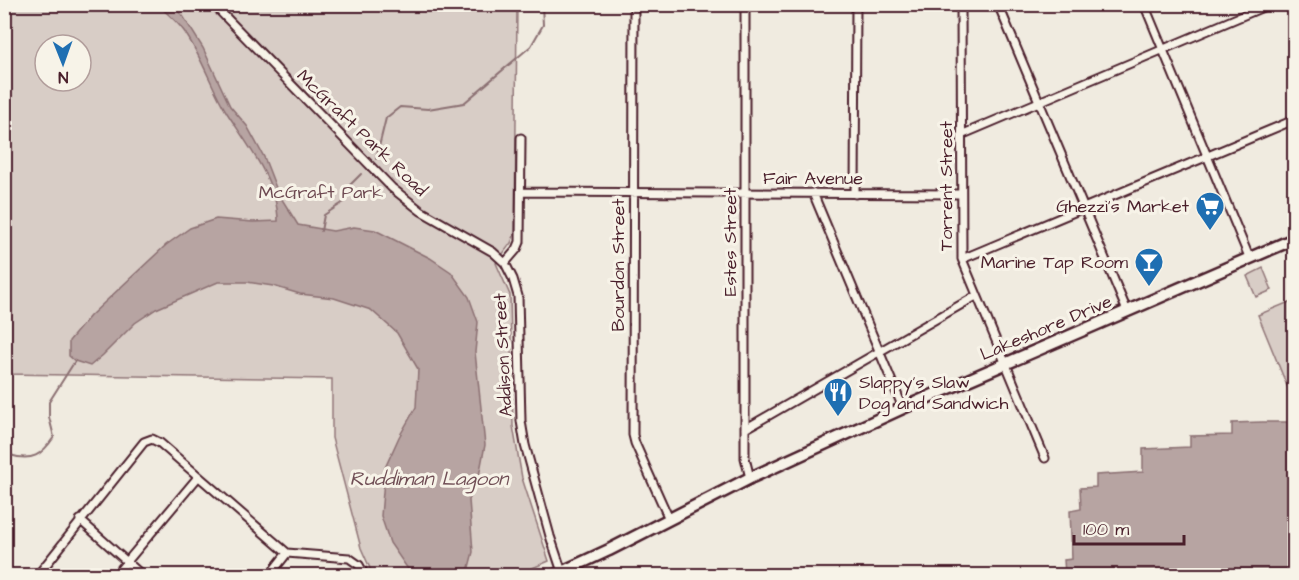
<svg xmlns="http://www.w3.org/2000/svg" width="1299" height="580" font-family="'Architects Daughter',sans-serif">
  <style>
    .green { fill: #d8cdc6; stroke: #917678; stroke-width: 1.5; fill-rule: evenodd }
    .water { fill: #b7a4a2; stroke: #8b6f72; stroke-width: 1.5 }
    .lines { fill: none; stroke-linecap: round; stroke-linejoin: round }
    .stream { stroke: #8b6f72; stroke-width: 2 }
    .minor-casing { stroke: #4a1f2b; stroke-width: 11 }
    .secondary-casing { stroke: #4a1f2b; stroke-width: 15 }
    .minor { stroke: #f7f3e8; stroke-width: 7 }
    .secondary { stroke: #f7f3e8; stroke-width: 10 }
    .labels { text-anchor: middle; dominant-baseline: central; stroke-width: 6; stroke-linejoin: round; paint-order: stroke }
    .street-label { font-size: 18px; fill: #4a1f2b; stroke: #f7f3e8 }
    .park-label { font-size: 18px; fill: #6e4a52; stroke: #f7f3e8 }
    .poi-label { font-size: 18px; fill: #4a1f2b; stroke: #f7f3e8; text-anchor: end }
    .water-label { font-size: 20px; font-style: italic; fill: #704e55; stroke: #f7f3e8 }
  </style>
  <rect width="100%" height="100%" fill="#f0ebe0"/>
  <filter id="ink" filterUnits="userSpaceOnUse"><feTurbulence type="fractalNoise" baseFrequency=".0167" numOctaves="2"/><feDisplacementMap in="SourceGraphic" scale="12" xChannelSelector="R" yChannelSelector="G"/><feConvolveMatrix kernelMatrix="1 2 1 2 8 2 1 2 1" color-interpolation-filters="sRGB"/></filter>
  <g filter="url(#ink)">
    <!-- green -->
    <path class="green" d="M5,5H517L515,233L511,243L496,263L510,295L513,426L522,478L549,561L516,575H373L361,548L332,438V379L5,374ZM45,45H81V81H45Z
      M1263,268L1272,290L1256,297L1247,276Z
      M1294,300V424L1292,398L1258,315Z"/>
    <!-- water -->
    <path class="water" d="M158,5H172L183,16L203,48L230,106L247,126L264,157L278,193L298,225L333,231L354,227L375,230L430,258L451,272L469,297L478,322L475,352L485,445L479,476L469,500L473,552L467,575H412L390,543L381,516L385,468L399,437L416,407L418,369L397,333L371,310L334,298L300,294L273,286L247,282H218L156,309L135,323L103,355L90,366L75,361L69,356V341L90,316L166,245L190,228L216,219L253,222L278,221C278,183 247,144 227,113C211,87 202,57 184,31C177,21 167,13 158,5Z
      M1262,422H1294V575H1065L1064,560L1072,559L1070,511L1081,509L1080,488L1096,487V475L1143,472V449L1190,447V436L1232,435V423Z"/>
    <g class="lines">
      <!-- stream -->
      <path class="stream" d="M376,159L386,118L400,107L428,109L464,103L531,46L543,25L542,4
        M321,231L324,215L344,202L349,186L361,174
        M4,458L10,455C32,462 42,455 54,437L49,417V402L75,361"/>
      <!-- minor casing -->
      <g class="minor-casing">
        <path id="minor" d="M213,4L392,188L421,211L493,252L505,263L513,279L518,296L521,421L525,445L550,536L562,572
          M634,4L633,435L635,443L669,519
          M745,4V458L750,478
          M961,4L962,259L1045,458
          M998,4L1127,311
          M1144,4L1249,257
          M961,135L1270,4
          M521,192L960,194
          M813,193L903,408
          M855,194L856,4
          M962,259L1294,120
          M505,263L517,249L520,242L521,138
          M745,429L976,296
          M80,520L143,576
          M37,576L144,442L152,439L160,443L287,553
          M115,576L198,477
          M269,576L287,553L349,558L359,565L365,576"/>
      </g>
      <!-- secondary casing -->
      <g class="secondary-casing">
        <path id="secondary" d="M553,576L609,550L750,478L903,408L1294,239"/>
      </g>
      <!-- minor -->
      <use href="#minor" class="minor"/>
      <!-- secondary -->
      <use href="#secondary" class="secondary"/>
    </g>
  </g>
  <!-- icons -->
  <defs>
    <g id="supermarket-pin" transform="scale(1.5)"><path d="M0 17L-7.5 6A9.5 9.5 0 1 1 7.5 6Z" fill="#1f6fb2" stroke="#f7f3e8"/><path d="M-6-5.5h2.5l.6 2H6L4.5 2H-2.5L-4.4-4H-6ZM-1.5 3.2a1.3 1.3 0 1 0 .1 0ZM3 3.2a1.3 1.3 0 1 0 .1 0Z" fill="#fff"/></g>
    <g id="bar-pin" transform="scale(1.5)"><path d="M0 17L-7.5 6A9.5 9.5 0 1 1 7.5 6Z" fill="#1f6fb2" stroke="#f7f3e8"/><path d="M-6-5H6L.8 .8V4.5H3.5V6h-7V4.5H-.8V.8Z" fill="#fff"/></g>
    <g id="restaurant-pin" transform="scale(1.5)"><path d="M0 17L-7.5 6A9.5 9.5 0 1 1 7.5 6Z" fill="#1f6fb2" stroke="#f7f3e8"/><path d="M-5-6h1v4h1v-4h1v4h1v-4h1v5L-1.5 .5V6h-2V.5L-5-1ZM5-6V6H3V1.5H1.5Q1.5-4 5-6Z" fill="#fff"/></g>
  </defs>
  <g fill-rule="evenodd">
    <use href="#supermarket-pin" x="1210" y="206"/>
    <use href="#bar-pin" x="1149" y="262"/>
    <use href="#restaurant-pin" x="838" y="392"/>
  </g>
  <g class="labels">
    <!-- street labels -->
    <g class="street-label">
      <text transform="translate(362 133) rotate(44)">McGraft Park Road</text>
      <text x="813" y="178">Fair Avenue</text>
      <text transform="translate(946 186) rotate(-90)">Torrent Street</text>
      <text transform="translate(730 242) rotate(-90)">Estes Street</text>
      <text transform="translate(618 265) rotate(-90)">Bourdon Street</text>
      <text transform="translate(1046 328) rotate(-23)">Lakeshore Drive</text>
      <text transform="translate(503 355) rotate(-93)">Addison Street</text>
    </g>
    <!-- park labels -->
    <g class="park-label">
      <text x="321" y="192">McGraft Park</text>
    </g>
    <!-- poi labels -->
    <g class="poi-label">
      <text x="1189" y="206">Ghezzi’s Market</text>
      <text x="1128" y="262">Marine Tap Room</text>
      <text x="859" y="382" text-anchor="start">Slappy’s Slaw<tspan x="859" dy="21">Dog and Sandwich</tspan></text>
    </g>
    <!-- water labels -->
    <g class="water-label">
      <text x="429" y="479">Ruddiman Lagoon</text>
    </g>
  </g>
  <!-- margin -->
  <rect width="1299" height="580" fill="none" stroke="#f7f3e8" stroke-width="24"/>
  <rect x="12" y="12" width="1275" height="556" fill="none" stroke="#4a1f2b" stroke-width="2" filter="url(#ink)"/>
  <!-- north arrow -->
  <g transform="translate(63 63) rotate(179)"><circle r="28" fill="#f7f3e8" stroke="#b29e9c" stroke-width="1.5"/>
  <path d="M0-4.5L10 22L0 15L-10 22Z" fill="#1f6fb2"/>
  <text y="-9" font-size="16" font-weight="bold" text-anchor="middle" fill="#4a1f2b">N</text>
  </g>
  <!-- scale -->
  <path d="M1074 535v9h110v-9" fill="none" stroke="#4a1f2b" stroke-width="3"/>
  <text x="1083" y="535" font-size="18" fill="#4a1f2b" stroke="#f7f3e8" stroke-width="4.5" paint-order="stroke">100 m</text>
</svg>
